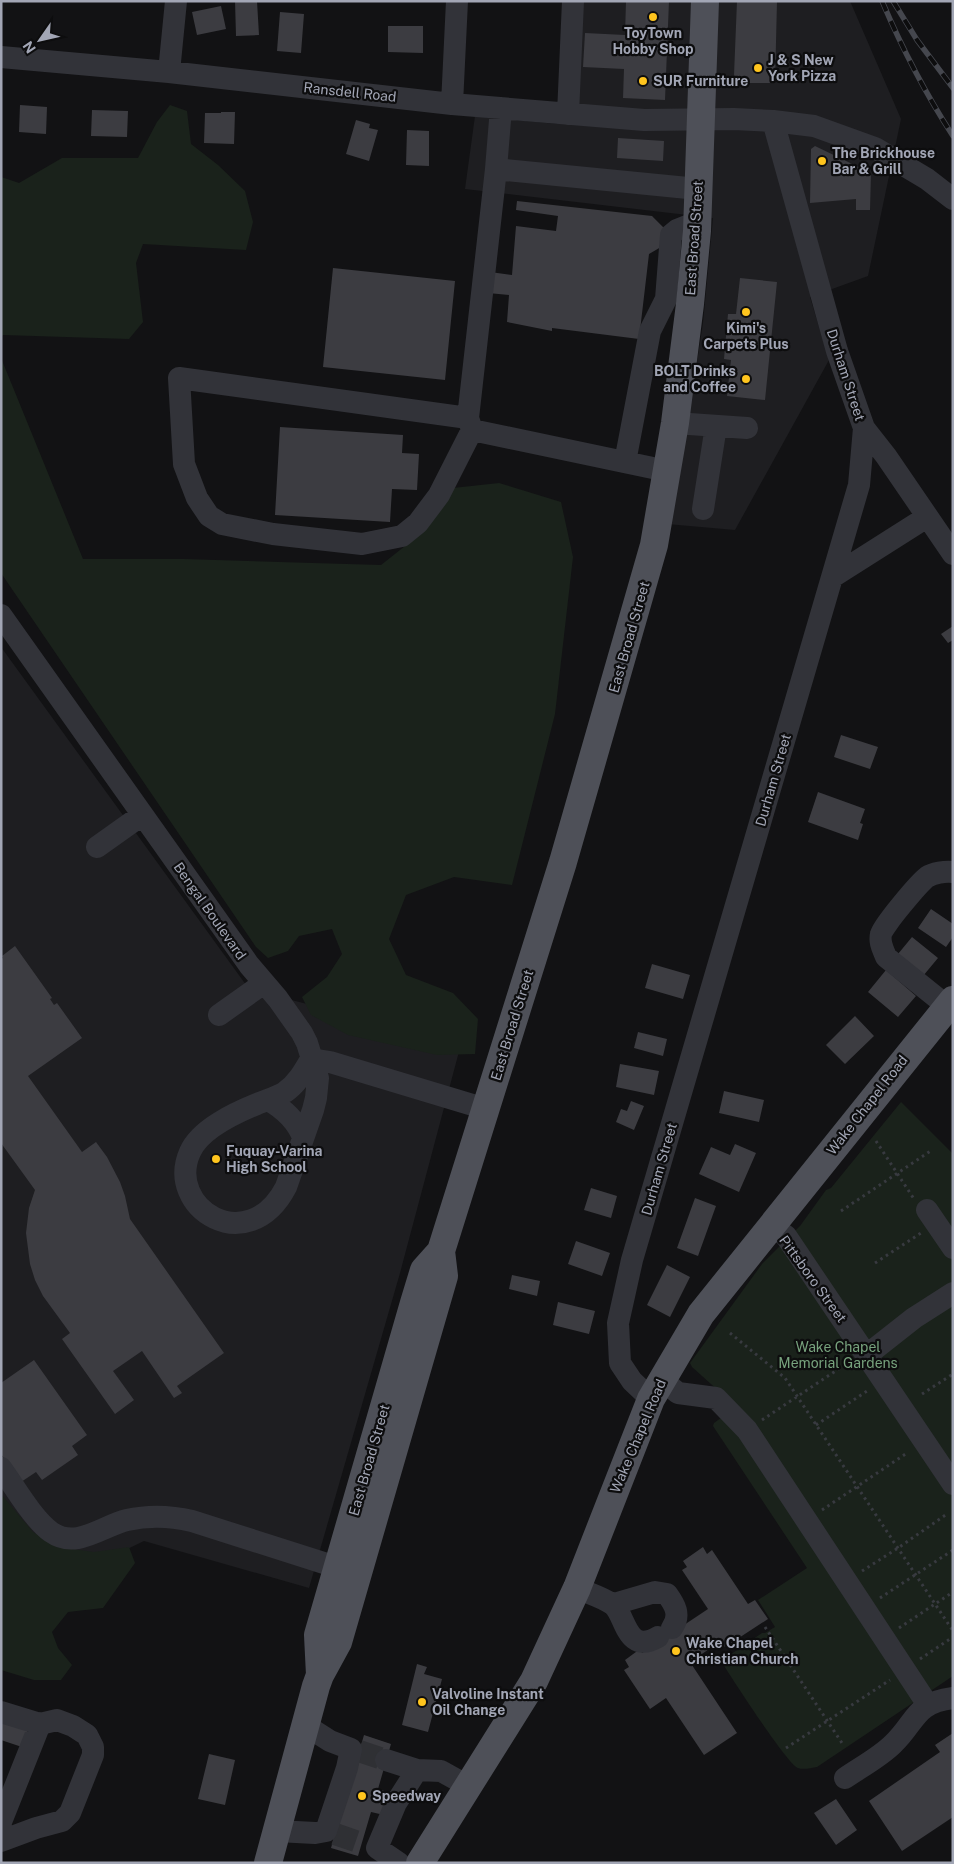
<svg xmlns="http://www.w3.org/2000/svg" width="954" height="1864" font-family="'Public Sans',sans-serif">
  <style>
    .built { fill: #1e1e21 }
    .green { fill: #1a221b }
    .building { fill: #3c3c41 }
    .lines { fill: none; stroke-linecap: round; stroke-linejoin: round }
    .minor-tunnel { stroke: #2f3034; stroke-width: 22; stroke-dasharray: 22 11; stroke-linecap: butt }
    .path { stroke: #383a40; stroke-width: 3; stroke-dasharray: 2.5 4; stroke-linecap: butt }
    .minor { stroke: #323339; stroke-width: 22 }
    .major { stroke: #4e5058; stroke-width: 28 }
    .rail-casing { stroke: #45474e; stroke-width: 5.5 }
    .rail { stroke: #0d0d0e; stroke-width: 4; stroke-dasharray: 11; stroke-linecap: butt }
    .poi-dot { fill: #ffc51e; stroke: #0d0d0e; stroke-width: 2 }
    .labels { text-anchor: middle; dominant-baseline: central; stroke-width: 4.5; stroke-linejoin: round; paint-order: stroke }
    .poi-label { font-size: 14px; font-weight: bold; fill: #a2a6b5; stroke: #0d0d0e; text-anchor: start }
    .street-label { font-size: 14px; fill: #a2a6b5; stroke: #0d0d0e }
    .park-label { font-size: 14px; fill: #77a27d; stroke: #0d0d0e }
  </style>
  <rect width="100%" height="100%" fill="#121214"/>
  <!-- built -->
  <path class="built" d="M564,1H850L901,119L868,276L810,297L829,360L735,530L667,524L685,440L703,323L713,218L465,189L475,116L557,124Z
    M1,647L249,989L461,1044L400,1273L309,1588L144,1541L57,1583L1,1503Z"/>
  <!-- green -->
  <path class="green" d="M170,105L187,111L191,144L218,165L245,191L253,222L246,250L143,244L136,263L143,322L129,339L3,335L1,337V177L19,183L62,158H138L157,122Z
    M1,358L83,559H184L381,565L424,531L453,488L499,483L561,502L573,557L555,714L512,885L454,877L406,895L389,939L406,975L453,993L478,1019L475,1054L437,1055L348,1035L311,1015L302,997L327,977L342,954L332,929L299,936L288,951L268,958L256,947L1,573Z
    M901,1102L953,1154V1676L817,1767C811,1768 803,1770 798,1768C787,1764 731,1677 721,1661L762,1633H765L775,1627L758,1600L807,1568L713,1426L714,1423L725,1415L730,1401L692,1367L690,1363L762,1264L800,1226L826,1190L831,1188Z
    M1,1494L33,1532L57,1547L94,1552L129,1547L135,1563L103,1608L68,1612L52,1632L58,1648L72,1665L61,1680H34L1,1670Z"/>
  <!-- building -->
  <path class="building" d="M235,1H257L259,35L236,36Z
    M626,1H669L665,100L623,98L624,69L583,67L585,33L625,35Z
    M737,1H777L775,83H742L734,75Z
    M221,6L226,29L197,35L192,12Z
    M280,12L304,14L301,53L277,51Z
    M388,26H423V53L388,52Z
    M20,105L47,107L46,134L19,132Z
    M92,110L128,111L127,137L91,136Z
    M221,112H235L234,144L204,143L205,113H221Z
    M356,120L370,124L369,128L378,130L369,161L346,154Z
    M407,130L429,131V166L406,165Z
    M618,138L664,141L663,161L617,158Z
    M815,146L871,173L870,210H856V199L810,203L811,149Z
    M517,201L652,216L664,228L661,247L649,254L639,339L552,328V331L507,322L509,295L488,293L490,272L512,275L516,226L556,231L558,216L516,210Z
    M333,268L455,281L445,380L323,367Z
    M740,278L777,282L765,400L727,396L731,360L724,359L728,314H736Z
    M280,427L403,435L402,453L419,454L417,490L392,489L390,522L275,515Z
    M953,626V640L948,643L941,634Z
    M841,735L878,747L870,769L834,757Z
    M818,792L865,809L860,823L863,824L858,840L808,822Z
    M931,909L953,924V937L946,947L918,928Z
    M912,937L938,958L923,976L898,954Z
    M15,946L52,998L50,999L54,1005L57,1003L82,1038L28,1076L82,1152L96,1142L107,1157L120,1182L125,1196L130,1219L224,1353L177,1386L182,1393L174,1398L142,1351L113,1371L134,1400L115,1414L62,1339L70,1333L43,1296L35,1280L30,1264L26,1233L29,1208L35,1190L1,1143V959L3,958L2,956Z
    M652,964L690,975L683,999L645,988Z
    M886,970L916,996L898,1017L868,992Z
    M855,1016L874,1036L845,1064L826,1045Z
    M638,1032L667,1039L663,1056L634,1048Z
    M620,1064L659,1071L654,1095L616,1087Z
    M724,1091L764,1100L759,1122L719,1113Z
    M631,1101L644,1106L634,1130L616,1122L621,1109L627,1111Z
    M735,1144L756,1153L739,1192L699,1174L711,1147L730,1155Z
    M591,1188L617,1196L611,1218L584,1210Z
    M695,1198L716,1206L698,1256L677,1248Z
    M576,1241L610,1253L602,1276L568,1264Z
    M667,1265L690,1277L670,1317L647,1305Z
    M512,1275L540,1281L537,1296L509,1289Z
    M558,1302L595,1311L589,1334L553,1325Z
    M34,1360L87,1435L72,1446L78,1455L42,1480L36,1472L21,1482L1,1454V1383Z
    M703,1547L707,1554L712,1550L748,1604L755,1600L768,1619L725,1647L721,1641L690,1662L737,1733L704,1755L666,1698L650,1709L624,1670L629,1667L625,1660L640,1649L642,1653L708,1609L682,1570L687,1567L683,1561Z
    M417,1664L427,1667L424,1674L442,1679L428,1732L402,1725Z
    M1,1721L28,1730L22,1747L1,1740Z
    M953,1733V1817L902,1851L869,1801L940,1752L935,1745Z
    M364,1735L391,1744L378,1789L391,1793L384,1815L371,1812L358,1856L331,1848Z
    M209,1754L235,1760L225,1805L198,1799Z
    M836,1799L857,1830L836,1845L814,1813Z"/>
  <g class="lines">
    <!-- minor-tunnel -->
    <path class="minor-tunnel" d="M359,1751L386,1760
      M335,1834L361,1843"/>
    <!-- path -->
    <path class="path" d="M876,1141L914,1199
      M841,1211L932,1150
      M875,1263L921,1233
      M730,1333L785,1378L953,1631
      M922,1394L953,1374
      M762,1420L849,1362
      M816,1425L867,1391
      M822,1510L907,1453
      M862,1571L898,1548L947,1514
      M880,1598L953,1550
      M765,1627L844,1746
      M899,1628L953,1592
      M920,1659L953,1637
      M786,1748L890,1680"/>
    <!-- minor -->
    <path class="minor" d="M1,57L169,72L452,104L644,120L734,119L773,121L814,126L875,148L927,179L953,199
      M169,72L176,1
      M452,104L457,1
      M501,108L496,169L698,189
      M568,114L573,1
      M496,169L468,418L472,430L667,471
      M468,418L179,378L184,464L197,498L209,516L222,524L273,534L362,544L402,536L418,523L439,495L472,430
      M675,423L747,428
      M864,428L886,456L953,554
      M625,462L650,331L666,299L671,235L677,230L697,222
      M703,509L716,426
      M834,576L927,517
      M1,615L249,965L278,999L302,1033L307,1043L318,1078L316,1098L313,1110L286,1187C248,1260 165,1208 190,1152C200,1129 235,1113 257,1104C266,1100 277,1097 285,1092C297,1084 304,1071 311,1059
      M97,847L142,815
      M947,1006L886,957C883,949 879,943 881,934C882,927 919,883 927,877C933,873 945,871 953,872
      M219,1015L264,983
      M311,1059L330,1062L486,1109
      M268,1100C284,1109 296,1120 303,1137
      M927,1210L953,1248
      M772,1226L786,1236L953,1484
      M867,1355L914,1318L953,1293
      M661,1379L678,1393L716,1398L747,1430L928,1705
      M651,1399L632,1381L620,1363L618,1323L632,1260L859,485L864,428L837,351L773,121
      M1,1468C15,1487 32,1518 51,1532C76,1550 102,1526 127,1520C149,1515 171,1516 192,1521L352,1572
      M577,1588C588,1593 602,1597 612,1604C626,1613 625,1656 658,1637
      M614,1604L655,1592L667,1594C675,1605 681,1615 672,1628
      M1,1712L40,1724L1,1822
      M386,1760L417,1770
      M845,1778C861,1767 880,1757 893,1744C917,1721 914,1703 953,1698
      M277,1831L315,1833L326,1831L347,1768L351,1749L330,1741L305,1725
      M1,1841L36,1828L62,1821L70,1813L93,1755V1747L87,1735L73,1726L57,1720L40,1724
      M399,1863L377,1848L396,1803L417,1770L441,1771L468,1786"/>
    <!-- major -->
    <path class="major" d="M320,1675L318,1635L414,1303L424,1270L441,1251L563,862L654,545L675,423L690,304L697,231L705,1
      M268,1863L316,1686L320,1675L338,1642L444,1276L441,1251
      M420,1863L534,1681L577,1588L651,1399L701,1314L953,1000"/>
    <!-- rail casing -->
    <g class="rail-casing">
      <path id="rail" d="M882,1C902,48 925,93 953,136
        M893,1L917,40L953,88"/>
    </g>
    <!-- rail -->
    <use href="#rail" class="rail"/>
  </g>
  <!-- markers -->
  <g class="poi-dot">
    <circle cx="653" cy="17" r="5"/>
    <circle cx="758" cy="68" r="5"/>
    <circle cx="643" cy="81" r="5"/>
    <circle cx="822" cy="161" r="5"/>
    <circle cx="746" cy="312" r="5"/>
    <circle cx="746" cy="379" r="5"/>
    <circle cx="216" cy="1159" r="5"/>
    <circle cx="676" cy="1651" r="5"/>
    <circle cx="422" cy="1702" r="5"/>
    <circle cx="362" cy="1796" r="5"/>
  </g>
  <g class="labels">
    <!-- poi labels -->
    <g class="poi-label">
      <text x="653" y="33" text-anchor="middle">ToyTown<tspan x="653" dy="16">Hobby Shop</tspan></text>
      <text x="768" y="60">J &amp; S New<tspan x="768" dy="16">York Pizza</tspan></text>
      <text x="653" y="81">SUR Furniture</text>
      <text x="832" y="153">The Brickhouse<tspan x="832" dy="16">Bar &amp; Grill</tspan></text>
      <text x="746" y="328" text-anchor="middle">Kimi's<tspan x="746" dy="16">Carpets Plus</tspan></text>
      <text x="736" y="371" text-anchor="end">BOLT Drinks<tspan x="736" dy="16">and Coffee</tspan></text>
      <text x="226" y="1151">Fuquay-Varina<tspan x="226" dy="16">High School</tspan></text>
      <text x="686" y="1643">Wake Chapel<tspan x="686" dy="16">Christian Church</tspan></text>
      <text x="432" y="1694">Valvoline Instant<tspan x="432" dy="16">Oil Change</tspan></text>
      <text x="372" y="1796">Speedway</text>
    </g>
    <!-- street labels -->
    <g class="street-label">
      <text transform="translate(350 92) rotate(6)">Ransdell Road</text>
      <text transform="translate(694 238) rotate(-86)">East Broad Street</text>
      <text transform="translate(846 375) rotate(72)">Durham Street</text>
      <text transform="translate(629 637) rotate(-74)">East Broad Street</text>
      <text transform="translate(773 780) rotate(-74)">Durham Street</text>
      <text transform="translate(210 911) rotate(55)">Bengal Boulevard</text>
      <text transform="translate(512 1025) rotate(-73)">East Broad Street</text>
      <text transform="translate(867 1105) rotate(-52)">Wake Chapel Road</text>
      <text transform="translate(659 1169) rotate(-74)">Durham Street</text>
      <text transform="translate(813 1279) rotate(54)">Pittsboro Street</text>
      <text transform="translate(638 1436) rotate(-67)">Wake Chapel Road</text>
      <text transform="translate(369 1460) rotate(-74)">East Broad Street</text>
    </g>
    <!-- park labels -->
    <g class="park-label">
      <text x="838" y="1347">Wake Chapel<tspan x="838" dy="16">Memorial Gardens</tspan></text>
    </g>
  </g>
  <!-- border -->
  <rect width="954" height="1864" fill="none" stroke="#a2a6b5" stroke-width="5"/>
  <!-- north arrow -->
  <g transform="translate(40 40) rotate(236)" stroke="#0d0d0e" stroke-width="4" paint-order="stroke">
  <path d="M0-4L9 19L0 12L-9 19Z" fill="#a2a6b5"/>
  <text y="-8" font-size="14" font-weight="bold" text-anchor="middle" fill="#a2a6b5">N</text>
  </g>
</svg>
